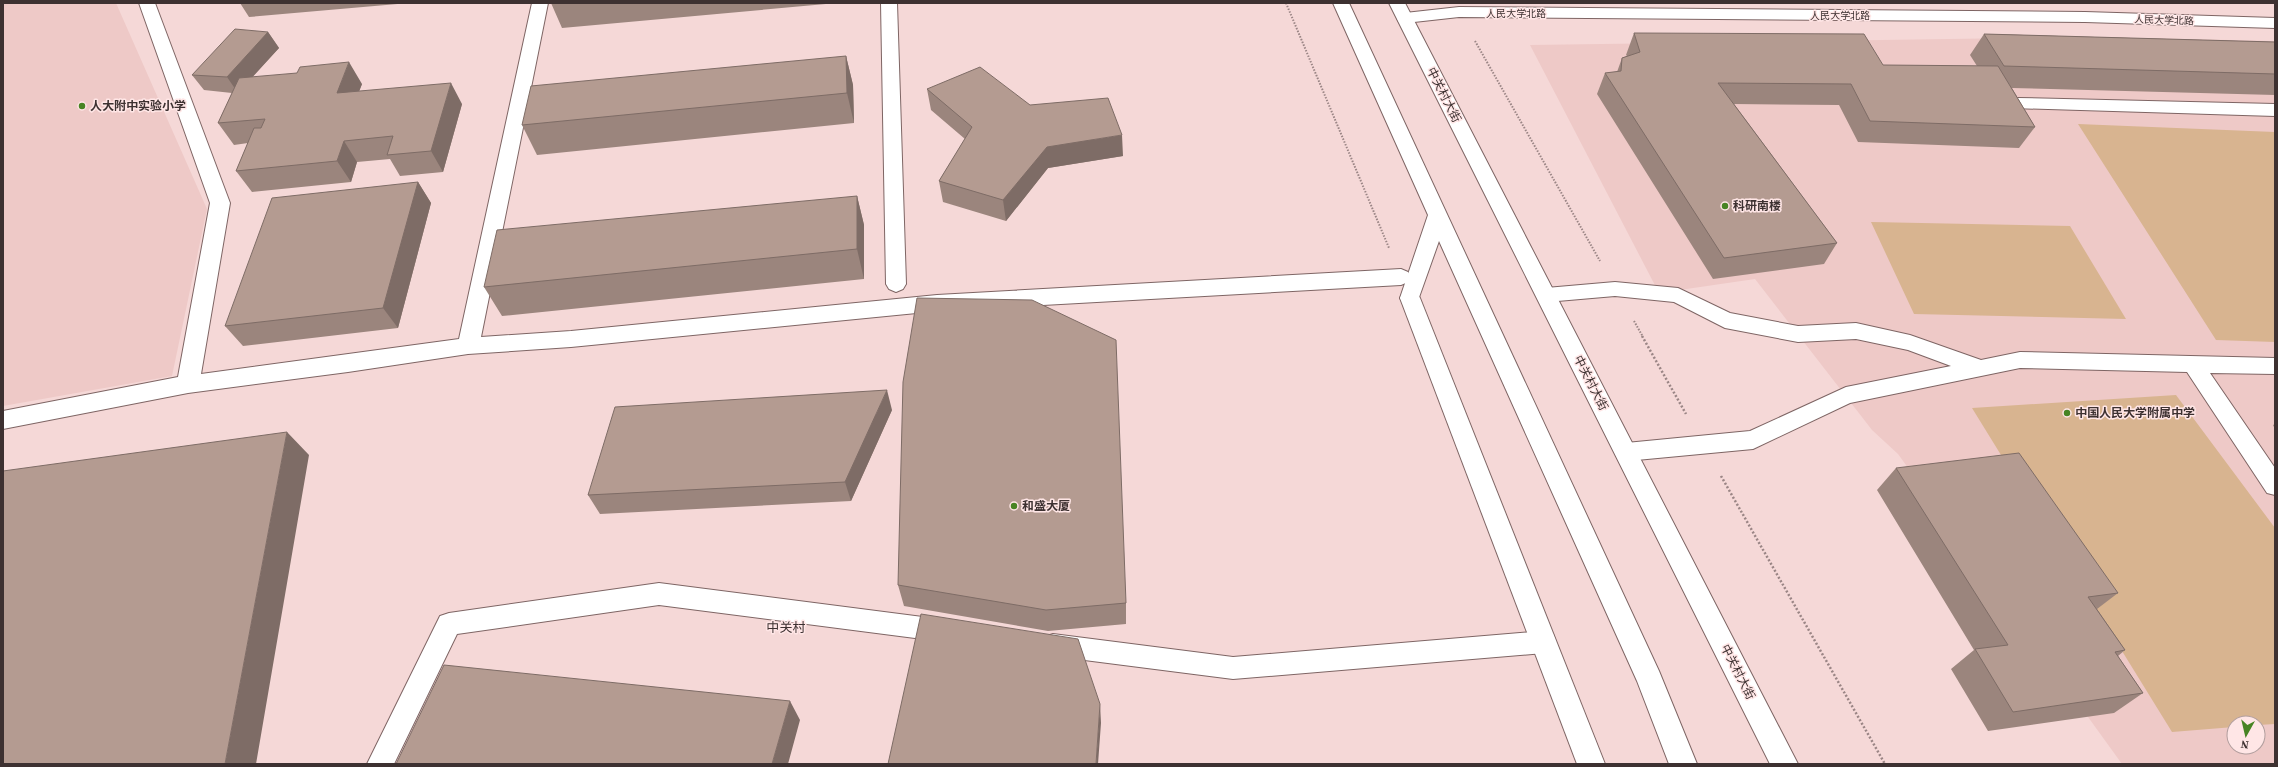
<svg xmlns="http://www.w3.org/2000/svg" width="2278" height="767" font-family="'Source Serif 4','Noto Sans SC',serif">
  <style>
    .built { fill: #eec9c7; fill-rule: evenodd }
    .green { fill: #d8b490 }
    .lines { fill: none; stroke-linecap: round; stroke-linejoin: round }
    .service-casing { stroke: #7e6564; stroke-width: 2 }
    .minor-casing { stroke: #7e6564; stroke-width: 2 }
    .tertiary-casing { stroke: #7e6564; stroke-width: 2 }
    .primary-casing { stroke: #7e6564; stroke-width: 2 }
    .path-far1 { stroke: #9a8585; stroke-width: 2; stroke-dasharray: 1.5 1.5; stroke-linecap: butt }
    .path { stroke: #9a8585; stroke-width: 2.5; stroke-dasharray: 2 2; stroke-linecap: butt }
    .service { fill: #fff; fill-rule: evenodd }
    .minor { fill: #fff; fill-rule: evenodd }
    .tertiary { fill: #fff; fill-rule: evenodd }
    .primary { fill: #fff; fill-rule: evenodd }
    .wall { fill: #9b857d }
    .shaded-wall { fill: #7e6c66 }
    .building { fill: #b49b91; stroke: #7e6c66 }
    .poi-dot { fill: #478423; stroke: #ffe6e6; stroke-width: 1.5 }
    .labels { text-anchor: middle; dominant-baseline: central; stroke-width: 3; stroke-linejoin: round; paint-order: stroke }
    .far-street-label { font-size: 10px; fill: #3d3131; stroke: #ffe6e6 }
    .street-label { font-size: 12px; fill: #3d3131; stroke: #ffe6e6 }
    .poi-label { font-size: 12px; font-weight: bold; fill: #3d3131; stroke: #ffe6e6; text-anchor: start }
    .neighbourhood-label { font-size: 13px; fill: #3d3131; stroke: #ffe6e6 }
  </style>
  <rect width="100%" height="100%" fill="#f5d8d7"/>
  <!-- built -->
  <path class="built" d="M3,3H116L207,209L172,376L3,406Z
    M2091,37L2275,41V764H2122L1898,454L1872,430L1755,279L1659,293L1530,45ZM2234,723H2258V747H2234Z"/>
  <!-- green -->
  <path class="green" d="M2078,124L2275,132V342L2216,340Z
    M1871,222L2070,226L2126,319L1914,314Z
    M2176,395L2275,528V724L2258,725V723H2234V727L2172,732L1972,408Z"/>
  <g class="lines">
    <!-- service casing -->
    <g class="service-casing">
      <path id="service" d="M2018,98L2275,104V116L2012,108L2009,104L2012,100Z
        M1615,282L1678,288L1730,313L1798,326L1856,323L1910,335L1981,360L2020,352L2275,358V374L2210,373L2275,468V495L2267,493L2187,372L2020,368L1850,403L1753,449L1626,461L1618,458L1615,452L1618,446L1626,443L1750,431L1846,387L1951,366L1908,350L1856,339L1798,342L1725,328L1674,302L1615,296L1546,302L1539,300L1536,295L1539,290L1546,288Z
        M659,583L946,620L955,623L958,631L955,639L946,642L659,605L457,634L394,764H367L440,616L449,613Z
        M1544,631L1553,634L1556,642L1553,650L1544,653L1233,679L1053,656L1044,653L1041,645L1044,637L1053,634L1233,657Z"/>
    </g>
    <!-- minor casing -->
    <g class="minor-casing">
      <path id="minor" d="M139,3H155L230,203L201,374L459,339L532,3H548L481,337L571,331L937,295L1401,269L1408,272L1411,277L1408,282L1401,285L937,311L571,347L468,354L348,372L188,393L3,429V411L178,377L210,203Z
        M881,3H897L906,284L903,289L896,292L889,289L886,284Z
        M1459,7L2085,12L2275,18V28L2085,22L1459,17L1405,23L1399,22L1397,18L1399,14L1405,13Z"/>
    </g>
    <!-- tertiary casing -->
    <g class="tertiary-casing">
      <path id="tertiary" d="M1410,290L1417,293L1420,298L1605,764H1577L1400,298L1403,293Z"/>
    </g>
    <!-- primary casing -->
    <g class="primary-casing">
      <path id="primary" d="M1333,3H1349L1659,671L1697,764H1669L1637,681L1439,241L1417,303L1410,306L1403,303L1400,298L1428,215Z
        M1389,3H1405L1798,764H1770Z"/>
    </g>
    <!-- path-far1 -->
    <path class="path-far1" d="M1286,3L1389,248
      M1475,41L1600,261
      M1634,321L1643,337"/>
    <!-- path -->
    <path class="path" d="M1642,336L1686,414
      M1721,476L1885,764"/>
    <!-- service -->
    <use href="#service" class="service"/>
    <!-- minor -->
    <use href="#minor" class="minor"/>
    <!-- tertiary -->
    <use href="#tertiary" class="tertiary"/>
    <!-- primary -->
    <use href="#primary" class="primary"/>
  </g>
  <!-- wall -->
  <path class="wall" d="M240,3H409L249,17Z
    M551,3H837L562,28Z
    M268,32L279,48L252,77L362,84L359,91L462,104L443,172L400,176L390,159L357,162L351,182L252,192L236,171L248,143L234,145L218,123L232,93L204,90L192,75Z
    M1634,33L1883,65L1977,66L1970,55L1984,34L2275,42V95L2012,88L2035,127L2019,148L1858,142L1839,105L1734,104L1837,243L1824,264L1713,279L1597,94L1605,73L1617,72L1622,58L1627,56L1626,55Z
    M846,56L853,85L854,123L537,155L522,125Z
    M927,89L1030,105L1123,156L1048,168L1006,221L943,202L939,181L965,139L931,110Z
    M418,182L431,203L398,328L243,346L225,326Z
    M857,196L864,225V279L502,316L484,287Z
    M892,410L851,501L600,514L588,495Z
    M2275,424V429L2273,425Z
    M1896,468L2118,593L2097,609L2125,650L2118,656L2143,693L2114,713L1988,731L1951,669L1974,650L1877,490Z
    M898,585L1126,603V624L1048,631L904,606Z"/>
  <!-- shaded-wall -->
  <path class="shaded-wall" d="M268,32L279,48L238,93L227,77Z
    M846,56L853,85L854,123L847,93Z
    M349,62L362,84L350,115L337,93Z
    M451,83L462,104L443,172L431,151Z
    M1122,135L1123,156L1048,168L1006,221L1003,200L1047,147Z
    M344,141L357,162L351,182L337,161Z
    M418,182L431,203L398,328L383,308Z
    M857,196L864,225V279L857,249Z
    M887,390L892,410L851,501L845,482Z
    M287,432L309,455L256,764H225Z
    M790,701L800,720L788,764H772Z
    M1100,704L1101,723L1098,764H1096Z"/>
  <!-- building -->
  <path class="building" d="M235,29L268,32L227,77L192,75Z
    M1634,33L1864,34L1883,65L1998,66L2035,127L1870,121L1851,84L1718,83L1837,243L1724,258L1605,73L1621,71L1622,58L1640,52Z
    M1984,34L2275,42V74L2004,66Z
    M846,56L847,93L522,125L531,86Z
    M349,62L337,93L451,83L431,151L387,155L393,136L344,141L337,161L236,171L254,128H261L265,119L218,123L239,78L297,73L300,67Z
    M980,67L1030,105L1108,98L1122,135L1047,147L1003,200L939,181L972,127L927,89Z
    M418,182L383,308L225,326L272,198Z
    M857,196V249L484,287L497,230Z
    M917,298L1032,300L1116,340L1126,603L1046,610L898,585L903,382Z
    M887,390L845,482L588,495L615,407Z
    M287,432L225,764H3V471Z
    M2019,453L2118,593L2088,597L2125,650L2115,652L2143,693L2013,712L1975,649L2008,645L1896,468Z
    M921,614L1078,639L1100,704L1096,764H888Z
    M444,665L790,701L772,764H396Z"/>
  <!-- markers -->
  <g class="poi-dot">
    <circle cx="82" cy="106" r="4"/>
    <circle cx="1725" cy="206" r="4"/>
    <circle cx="2067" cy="413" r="4"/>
    <circle cx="1014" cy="506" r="4"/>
  </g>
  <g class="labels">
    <!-- far-street labels -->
    <g class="far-street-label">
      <text x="1516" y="13">人民大学北路</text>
      <text x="1840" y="15">人民大学北路</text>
      <text transform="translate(2164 20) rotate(2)">人民大学北路</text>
    </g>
    <!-- street labels -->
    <g class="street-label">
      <text transform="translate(1444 95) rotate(63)">中关村大街</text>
      <text transform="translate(1591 383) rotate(63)">中关村大街</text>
      <text transform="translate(1738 672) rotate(63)">中关村大街</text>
    </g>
    <!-- poi labels -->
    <g class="poi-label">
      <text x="90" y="106">人大附中实验小学</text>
      <text x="1733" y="206">科研南楼</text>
      <text x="2075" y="413">中国人民大学附属中学</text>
      <text x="1022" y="506">和盛大厦</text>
    </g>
    <!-- neighbourhood labels -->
    <g class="neighbourhood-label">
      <text x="786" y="627">中关村</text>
    </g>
  </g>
  <!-- border -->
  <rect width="2278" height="767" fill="none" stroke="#3d3131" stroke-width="8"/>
  <!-- north arrow -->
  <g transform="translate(2246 735) rotate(188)"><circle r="19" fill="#ffe6e6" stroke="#b19e9e"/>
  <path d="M0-3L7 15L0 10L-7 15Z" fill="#478423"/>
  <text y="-6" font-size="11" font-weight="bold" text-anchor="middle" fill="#3d3131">N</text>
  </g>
</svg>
